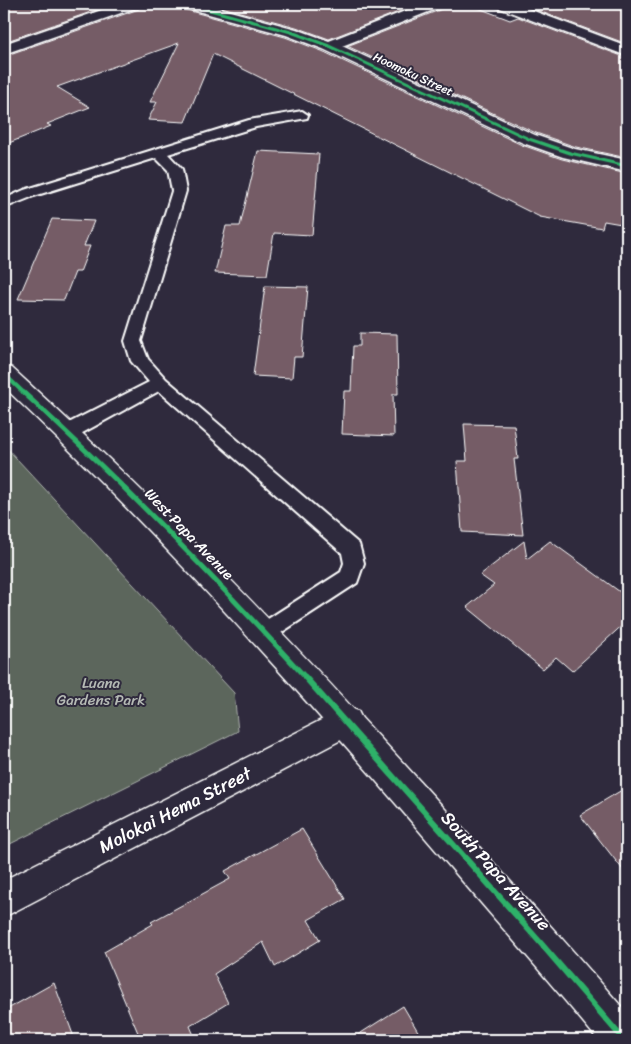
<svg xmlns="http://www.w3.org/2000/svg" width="631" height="1044" font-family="Sriracha,sans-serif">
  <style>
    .green { fill: #5b665b; stroke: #adb2ad }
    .building { fill: #745c66; stroke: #fff }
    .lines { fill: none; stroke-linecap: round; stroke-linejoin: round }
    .service-casing { stroke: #fff; stroke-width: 4 }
    .minor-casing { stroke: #fff; stroke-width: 3 }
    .tertiary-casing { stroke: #fff; stroke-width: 3 }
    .service { fill: #2f2a3d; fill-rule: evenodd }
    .minor { fill: #2f2a3d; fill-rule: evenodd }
    .tertiary { fill: #2f2a3d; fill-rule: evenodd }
    .cycleway-far3-casing { stroke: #2f2a3d; stroke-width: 5 }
    .cycleway-far2-casing { stroke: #2f2a3d; stroke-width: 6 }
    .cycleway-far1-casing { stroke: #2f2a3d; stroke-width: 8 }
    .cycleway-casing { stroke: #2f2a3d; stroke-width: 9 }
    .cycleway-far3 { stroke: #2db169; stroke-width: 3 }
    .cycleway-far2 { stroke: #2db169; stroke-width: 4 }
    .cycleway-far1 { stroke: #2db169; stroke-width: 5 }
    .cycleway { stroke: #2db169; stroke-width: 6 }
    .labels { text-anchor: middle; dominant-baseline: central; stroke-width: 4; stroke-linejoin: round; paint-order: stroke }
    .far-street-label { font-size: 12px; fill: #fff; stroke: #2f2a3d }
    .street-label { font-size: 15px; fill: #fff; stroke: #2f2a3d }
    .park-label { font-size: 15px; fill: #b5bab5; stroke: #2f2a3d }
    .near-street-label { font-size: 18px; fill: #fff; stroke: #2f2a3d }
  </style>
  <rect width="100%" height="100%" fill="#2f2a3d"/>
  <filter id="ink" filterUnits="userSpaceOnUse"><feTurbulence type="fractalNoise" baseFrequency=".02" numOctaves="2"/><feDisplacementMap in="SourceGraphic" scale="10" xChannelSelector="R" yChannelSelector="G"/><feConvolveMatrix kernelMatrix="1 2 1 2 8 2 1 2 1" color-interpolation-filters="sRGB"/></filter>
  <g filter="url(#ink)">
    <!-- green -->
    <path class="green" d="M4,445L234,693L238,731L4,847Z"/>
    <!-- building -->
    <path class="building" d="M4,4H114L4,42Z
      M142,4H179L183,9L285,37L322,51L522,145L562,159L627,174V225L604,221L602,228L540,217L213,54L185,122L148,120L157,102H150L179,43L57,87L90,107L47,124L51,126L4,145V56L139,9Z
      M210,4H419L329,39L296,27Z
      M445,4H468L510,20L518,17L627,58V158L576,147L536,133L347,46L442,9Z
      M550,4H627V44L536,10Z
      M258,151L319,154L312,235L274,233L267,275L215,273L226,226H240Z
      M52,219L94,221L84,246H90L80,272H75L64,300L18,299Z
      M265,286L308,287L302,357H294L292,378L253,376Z
      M360,333L397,334L398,394H393L394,436L342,434L344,391H351L353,346H360Z
      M464,424L514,425L518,459H514L523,535L462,532L457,461H467Z
      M524,541L527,559L550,541L627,597V621L572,671L556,657L543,669L467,607L494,585L480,575Z
      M627,787V875L580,815Z
      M302,829L345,899L308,920L320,940L275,967L263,942L214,974L228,1003L190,1026L196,1040H141L104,952L153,924L151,922L230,879L225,871Z
      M54,983L75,1040H4V1011Z
      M403,1006L423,1040H350Z"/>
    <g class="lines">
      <!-- service casing -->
      <g class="service-casing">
        <path id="service" d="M302,111L308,115L307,118L256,127L168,154L182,169L186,191L141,341L148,359L166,379L359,544L364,563L357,583L273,638L265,641L257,638L254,632L257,626L341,572L344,563L342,553L159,391L75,437L68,438L61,437L59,432L61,427L149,382L131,361L125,341L172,191L168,170L156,158L34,196L4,208V199L24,190L249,120Z"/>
      </g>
      <!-- minor casing -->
      <g class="minor-casing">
        <path id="minor" d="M119,4H140L138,7L4,54V44Z
          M181,4H204L296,29L329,41L423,4H443L441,7L342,46L535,135L575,149L627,160V172L563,157L523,143L323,49L286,35L183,7Z
          M495,4H515L627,46V56L497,7Z
          M347,707L358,711L363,721L358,731L4,917V880Z"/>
      </g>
      <!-- tertiary casing -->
      <g class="tertiary-casing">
        <path id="tertiary" d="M4,366L12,368C165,507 307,656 445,809C506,877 568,944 627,1013V1040H598C552,984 504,930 457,875C313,706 166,540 4,387Z"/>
      </g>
      <!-- service -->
      <use href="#service" class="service"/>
      <!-- minor -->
      <use href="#minor" class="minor"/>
      <!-- tertiary -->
      <use href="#tertiary" class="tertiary"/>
      <!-- cycleway-far3 casing -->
      <g class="cycleway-far3-casing">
        <path id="cycleway-far3" d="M188,4L291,32L329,46L529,139L570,153L627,166"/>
      </g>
      <!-- cycleway-far2 casing -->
      <g class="cycleway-far2-casing">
        <path id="cycleway-far2" d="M4,374L25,394"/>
      </g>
      <!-- cycleway-far1 casing -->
      <g class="cycleway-far1-casing">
        <path id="cycleway-far1" d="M24,393C123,483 216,579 306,678"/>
      </g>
      <!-- cycleway casing -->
      <g class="cycleway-casing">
        <path id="cycleway" d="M305,677L538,940L624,1040"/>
      </g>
      <!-- cycleway-far3 -->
      <use href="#cycleway-far3" class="cycleway-far3"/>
      <!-- cycleway-far2 -->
      <use href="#cycleway-far2" class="cycleway-far2"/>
      <!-- cycleway-far1 -->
      <use href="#cycleway-far1" class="cycleway-far1"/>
      <!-- cycleway -->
      <use href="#cycleway" class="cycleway"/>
    </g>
  </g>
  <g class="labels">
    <!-- far-street labels -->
    <g class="far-street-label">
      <text transform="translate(413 74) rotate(25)">Hoomoku Street</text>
    </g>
    <!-- street labels -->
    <g class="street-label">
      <text transform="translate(189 534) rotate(46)">West Papa Avenue</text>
    </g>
    <!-- park labels -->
    <g class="park-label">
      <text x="101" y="683">Luana<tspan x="101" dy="17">Gardens Park</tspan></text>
    </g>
    <!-- near-street labels -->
    <g class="near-street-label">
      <text transform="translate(175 810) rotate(-27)">Molokai Hema Street</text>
      <text transform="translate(496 871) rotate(48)">South Papa Avenue</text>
    </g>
  </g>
  <!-- margin -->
  <rect width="631" height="1044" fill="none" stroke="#2f2a3d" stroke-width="20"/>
  <rect x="10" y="10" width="611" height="1024" fill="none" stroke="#fff" stroke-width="2" filter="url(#ink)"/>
</svg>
